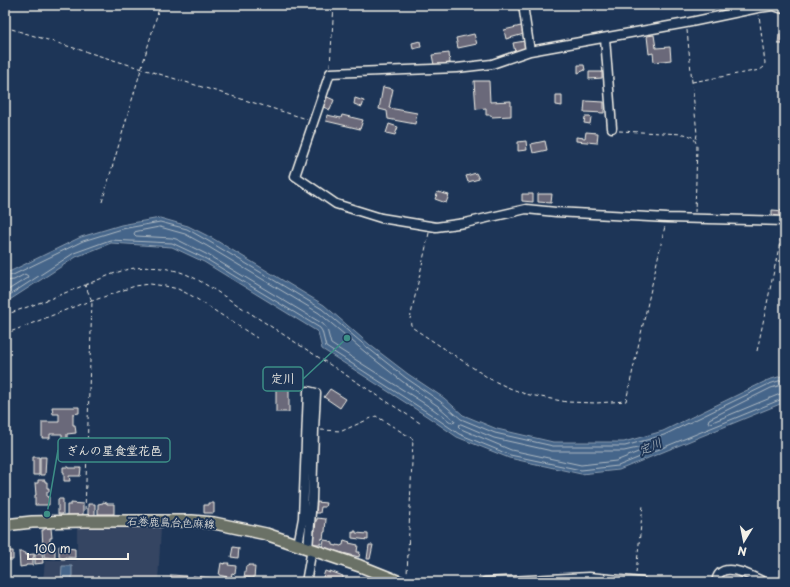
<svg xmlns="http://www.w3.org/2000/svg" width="790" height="587" font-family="'Playpen Sans','Klee One',sans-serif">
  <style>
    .built { fill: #344562 }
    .water { fill: #45658a; stroke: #8b9db0 }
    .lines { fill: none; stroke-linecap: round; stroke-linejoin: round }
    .shore { stroke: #aeb9c2; stroke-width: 1 }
    .building { fill: #6a697a; stroke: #f4f1e8 }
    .minor-casing { stroke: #f4f1e8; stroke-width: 11 }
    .major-casing { stroke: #f4f1e8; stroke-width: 14 }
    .path { stroke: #f4f1e8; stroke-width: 1; stroke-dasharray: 4 3; stroke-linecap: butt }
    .minor { stroke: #1d3557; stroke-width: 8 }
    .major { stroke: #6a7166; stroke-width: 11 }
    .labels { text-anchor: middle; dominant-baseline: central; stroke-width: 4; stroke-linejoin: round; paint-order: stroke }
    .street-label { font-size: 11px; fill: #f4f1e8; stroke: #1d3557 }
    .water-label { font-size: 12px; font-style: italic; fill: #b7c0c7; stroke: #1d3557 }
    .leader { fill: none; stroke: #3d8f86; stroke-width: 1.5 }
    .callout-dot { fill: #3d8f86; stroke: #1d3557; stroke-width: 1.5 }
    .callout { fill: #1d3557; stroke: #3d8f86; stroke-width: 1.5 }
    .callout-label { font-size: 12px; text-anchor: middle; font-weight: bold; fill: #f4f1e8 }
  </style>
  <rect width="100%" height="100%" fill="#1d3557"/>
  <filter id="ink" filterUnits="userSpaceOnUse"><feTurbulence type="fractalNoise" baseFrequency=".025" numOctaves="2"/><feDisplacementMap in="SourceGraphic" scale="8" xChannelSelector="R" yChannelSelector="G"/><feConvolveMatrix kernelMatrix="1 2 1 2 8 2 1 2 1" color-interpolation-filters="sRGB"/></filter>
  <g filter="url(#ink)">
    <!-- built -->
    <path class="built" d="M77,527L161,528L158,582H43L45,560H77Z"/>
    <!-- water -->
    <path class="water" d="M160,218L188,226L212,238L324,305L370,345L408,374L444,398L463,415L497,429L553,442H624L663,431L768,380L785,375V402L619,470L581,474L509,458L457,437L428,417L322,349L318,332L204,262L172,247L111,243L76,257L5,303V273L11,271L81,237L121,225Z
      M62,566H72V582H61Z"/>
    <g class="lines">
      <!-- shore -->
      <path class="shore" d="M160,227L185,234L207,246L319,313L365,352L403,382L438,406L454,420L455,422L452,423L433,409L331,344L327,329L323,324L208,255L176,239L172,238L136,236L134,234L135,232Z
        M5,276L13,275L83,241L122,229L160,222L187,229L210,242L322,309L368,348L406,378L441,402L461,419L495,433L553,446H625L664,435L769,384L785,379
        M5,281L14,280L25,274L28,276L27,278L5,292
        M5,298L74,253L110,240L172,243L206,259L320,328L322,331L326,347L430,414L459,434L510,455L581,470L618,466L782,399L785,398
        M785,384L771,388L709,419L708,422L710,423L780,394L785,393
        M461,424L494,438L552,451H624L642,447L644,449L643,450L616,461L581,465L511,450L461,429L458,426L459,425Z"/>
    </g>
    <!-- building -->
    <path class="building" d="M521,26L524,34L506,39L504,30Z
      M474,34L477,44L458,48L456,38Z
      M779,34L784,35L783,44H778Z
      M654,35L656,48L670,47L671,60L654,62L653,53L649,54L647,36Z
      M420,41L421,47L413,49L412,43Z
      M525,41L526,50L515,52L513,43Z
      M449,53L450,63L434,65L432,55Z
      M578,65H584L585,70L578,73Z
      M589,72H602V78L589,79Z
      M474,81H489L490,102L511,101V116L492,117L491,115H486V108L476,109Z
      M383,87L393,89L389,108L417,113L415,124L388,119L387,111L379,109Z
      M556,95H562V106L556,105Z
      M325,96L334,100L330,110L321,106Z
      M355,98L364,101L362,107L354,104Z
      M585,101L604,102V113L584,112Z
      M327,115L341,118L342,115L363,120L360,129L326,121Z
      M585,117H591L590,124L584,123Z
      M389,124L398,127L395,135L386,133Z
      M586,132L598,133L597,143L576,141V137L585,138Z
      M526,141L527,150L518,151V142Z
      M545,141L547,150L533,153L531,144Z
      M476,173L479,179L468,182L466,176Z
      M438,192L449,195L446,203L435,199Z
      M522,194H533V202L522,201Z
      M538,194H552L551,203L538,202Z
      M772,210L785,211V217L772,215Z
      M276,388H289V412H276Z
      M330,389L346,399L340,408L324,397Z
      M52,407H79V413L73,414V425H75L76,433L67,434V439H62V434H50V438H42V422H59V414H53Z
      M33,457H39V475H33Z
      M40,457H46L45,475H40Z
      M63,467H69V468H81L80,476H69L70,481H64V472H63Z
      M38,480H45V482H47V488H49V492H47V497H49V505H35V495H36L35,483H38Z
      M58,499H63V514H58Z
      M103,502L107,503V504H114V514H98V504L103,503Z
      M317,502L326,503L325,507H321L320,513H316Z
      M71,503L83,504V515H67V505H71Z
      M208,503H214V513H204V505H208Z
      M88,504H95V515H88Z
      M317,518L326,519L325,532H324L323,539L322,538L321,544H313L314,531H315L316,520H317Z
      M51,528L52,538H50V547H43L42,530H44V529Z
      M354,531H356V533L368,534V540L352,538V532L354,533Z
      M324,540L330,541V542L333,543V545L337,546V545L341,546L342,545H343L344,540L350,542L349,543L358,545L357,552H360L359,557L322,548Z
      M369,545H373L370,559H367Z
      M59,546L67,547V548L75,549V558L65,557V559H61V557H59Z
      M233,547L239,548L238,558L231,557Z
      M44,548L55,549V558L44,557Z
      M5,551H13V560H5Z
      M19,552H24V553H26V555L34,554V557H33V565H26V566L20,567Z
      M35,553H42L43,563L35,564Z
      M221,563L224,564L225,563H229L228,565L236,566L235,574L232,573L231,578L219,575Z
      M249,565H253V567H255L254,578L244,577L246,566H248Z
      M325,571L330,573V571L343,576V582H327L322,580Z
      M171,575L186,576L185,582H171Z
      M193,576L210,578L209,582H193Z"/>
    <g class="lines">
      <!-- minor casing -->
      <g class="minor-casing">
        <path id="minor" d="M523,5L530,51
          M771,5L780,8L785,9
          M773,6L758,8L686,23L530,51L492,64L457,68L330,73L295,176L336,204L381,218L436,227L465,223L526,209L556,212L667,218L785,221
          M605,38L612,128
          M298,545L303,518L308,391L316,393L314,430L312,500L308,548
          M306,582L312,549
          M485,582L589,577L642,582
          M716,582C717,579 717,575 720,573C729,564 754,577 764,582"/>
      </g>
      <!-- major casing -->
      <g class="major-casing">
        <path id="major" d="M5,525L32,522L85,521H192L214,523L266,534L360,566L400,582"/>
      </g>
      <!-- path -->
      <path class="path" d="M5,27L307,119
        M687,30L697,134L696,140
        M330,66L334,5
        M692,82L760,70L764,67L765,63L759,15
        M619,131L684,134C693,136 695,138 697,147L695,212
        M102,202L160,5
        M429,233L410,319L411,325L413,328L490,379L507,387L525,394L567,402L596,403L626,401L665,226
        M85,285C101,279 119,270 135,268C154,266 175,268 192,277C199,280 206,285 213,289L420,423
        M5,315L47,300L85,285L92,301L85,512
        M5,334L81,304L92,301L135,286L150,284L165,286L178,289L192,296L257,338
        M757,351L783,228
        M321,430L342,431L376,416L413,439L407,575
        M636,573L643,505"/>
      <!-- minor -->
      <use href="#minor" class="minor"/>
      <!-- major -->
      <use href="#major" class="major"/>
    </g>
  </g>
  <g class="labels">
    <!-- street labels -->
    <g class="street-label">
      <text transform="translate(171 522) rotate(2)">石巻鹿島台色麻線</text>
    </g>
    <!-- water labels -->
    <g class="water-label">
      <text transform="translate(650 446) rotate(-24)">定川</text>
    </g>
  </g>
  <!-- callouts -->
  <path class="leader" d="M347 338L303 379M47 514L58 450"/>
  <g class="callout-dot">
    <circle cx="347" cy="338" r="4"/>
    <circle cx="47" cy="514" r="4"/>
  </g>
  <g class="callout">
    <rect x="263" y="367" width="40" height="24" rx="4"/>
    <rect x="58" y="438" width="112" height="24" rx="4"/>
  </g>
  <g class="callout-label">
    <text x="283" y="383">定川</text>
    <text x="114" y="455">ぎんの星食堂花邑</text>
  </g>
  <!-- margin -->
  <rect width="790" height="587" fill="none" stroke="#1d3557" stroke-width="20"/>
  <rect x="10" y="10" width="770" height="567" fill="none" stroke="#f4f1e8" stroke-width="1.5" filter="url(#ink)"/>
  <!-- north arrow -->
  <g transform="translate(744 541) rotate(190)" stroke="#1d3557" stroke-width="3" paint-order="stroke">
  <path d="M0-3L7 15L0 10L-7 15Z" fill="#f4f1e8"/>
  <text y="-6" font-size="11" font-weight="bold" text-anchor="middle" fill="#f4f1e8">N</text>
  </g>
  <!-- scale -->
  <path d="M28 553v6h100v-6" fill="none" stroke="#f4f1e8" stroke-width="2"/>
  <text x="34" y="553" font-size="12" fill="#f4f1e8" stroke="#1d3557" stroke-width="3" paint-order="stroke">100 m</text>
</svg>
